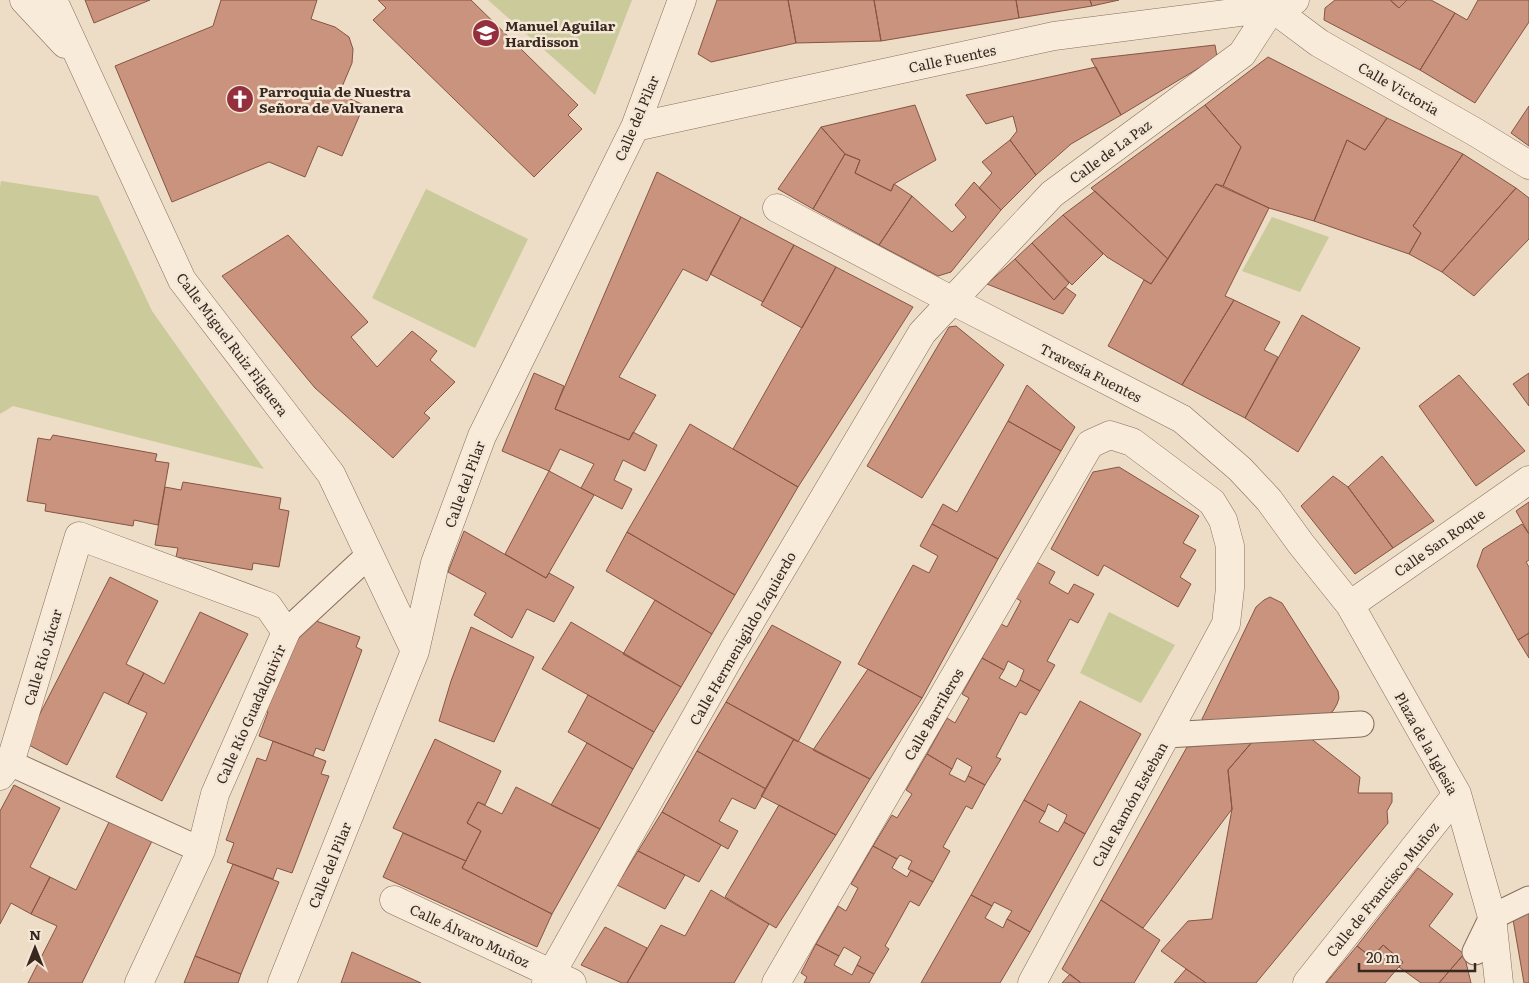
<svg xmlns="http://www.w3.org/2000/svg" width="1529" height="983" font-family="Literata,serif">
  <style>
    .green { fill: #caca9a }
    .building { fill: #c9937e; stroke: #865543 }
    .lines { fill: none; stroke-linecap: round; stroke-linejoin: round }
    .pedestrian-casing { stroke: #876e5d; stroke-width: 27 }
    .minor-casing { stroke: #876e5d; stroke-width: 29 }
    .pedestrian { stroke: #f8ebd9; stroke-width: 25 }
    .minor { stroke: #f8ebd9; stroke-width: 28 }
    .labels { text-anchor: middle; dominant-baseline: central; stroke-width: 5; stroke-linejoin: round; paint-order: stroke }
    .poi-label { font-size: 14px; font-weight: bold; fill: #382820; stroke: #f4e7d6; text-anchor: start }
    .street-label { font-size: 14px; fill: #382820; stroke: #f4e7d6 }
  </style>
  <rect width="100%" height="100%" fill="#eddcc6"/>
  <!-- green -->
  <path class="green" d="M488,0H632L595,95Z
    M1,181L98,196L152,311L264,469L13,406L0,414V187Z
    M426,189L528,239L475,348L372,298Z
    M1272,217L1329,237L1300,292L1242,271Z
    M1109,612L1175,645L1141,703L1080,673Z"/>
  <!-- building -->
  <path class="building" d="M85,0H150L94,23Z
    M221,0H317L311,19L335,27L349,37L353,49L352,63L339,94L364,105L342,156L318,146L305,177L269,162L172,202L115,66L213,26Z
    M378,0H471L578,105L568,115L582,129L534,177L373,20L386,8Z
    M717,0H788L796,43L711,62L698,54Z
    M788,0H874L881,41L796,43Z
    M874,0H1016L1019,18L881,41Z
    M1016,0H1090L1092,6L1019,18Z
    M1090,0H1119L1092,6Z
    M1335,0H1390L1399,8L1407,0H1431L1455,13L1420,70L1324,20L1325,8Z
    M1390,0H1407L1399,8Z
    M1478,0H1529V22L1475,103L1420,70L1455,13L1467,20Z
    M1215,45L1217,57L1121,115L1091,59Z
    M1268,57L1387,118L1365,150L1347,140L1314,221L1269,208L1223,186L1241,147L1205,105Z
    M1096,67L1121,115L1071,144L1036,175L1010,140L1017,131L1013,116L986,124L966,95Z
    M915,105L936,160L894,184L891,191L855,173L860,160L845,154L821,127Z
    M1205,105L1241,147L1223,186L1216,184L1168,259L1091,188Z
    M1529,106V146L1511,133Z
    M1387,118L1463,154L1413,226L1421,233L1409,254L1314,221L1347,140L1365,150Z
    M821,127L845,154L813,209L778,189Z
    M1010,140L1036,175L1001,210L979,188L992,173L982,162Z
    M845,154L860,160L855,173L891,191L894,184L912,196L879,245L813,209Z
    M1463,154L1516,188L1442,272L1409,254L1421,233L1413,226Z
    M657,172L741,217L707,281L683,269L619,377L656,395L629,440L555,409Z
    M974,182L1001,210L951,272L938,276L879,245L912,196L952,232L966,217L955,205Z
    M1216,184L1269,208L1225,296L1234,300L1182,385L1108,346L1144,280L1151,284Z
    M1516,188L1529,198V239L1474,296L1442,272Z
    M1095,191L1168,259L1151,284L1107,257L1063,215Z
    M1063,215L1103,254L1072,285L1032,243Z
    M741,217L794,245L763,302L710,274Z
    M288,235L368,322L351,337L377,367L412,331L437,351L430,360L455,382L424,413L430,418L393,458L315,388L222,276Z
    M1032,243L1069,283L1054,300L1015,259Z
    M794,245L836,267L802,328L761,305Z
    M1015,259L1054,300L1065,287L1076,295L1063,314L987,284Z
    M836,267L913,307L798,487L733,449Z
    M1234,300L1280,322L1264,350L1278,357L1245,418L1182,385Z
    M1302,315L1360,348L1298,452L1245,418Z
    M956,326L1004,365L922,498L867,466L949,327Z
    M534,373L564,386L555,409L629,440L633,432L657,445L645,471L623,460L614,480L632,489L622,509L581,488L594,464L560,449L549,471L502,451Z
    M1529,373V406L1513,384Z
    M1459,375L1525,451L1476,486L1419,406Z
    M1027,385L1075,427L1061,451L1008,421Z
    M1008,421L1061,451L998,559L932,524L943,504L957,512Z
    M690,424L798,487L735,595L627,532Z
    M53,435L157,454L155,461L169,463L158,525L134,520L133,526L45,511L46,504L27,501L38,438L50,440Z
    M1382,456L1434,521L1393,548L1348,487Z
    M1119,467L1199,516L1183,543L1196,550L1180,577L1191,584L1178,607L1104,565L1098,576L1051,549L1093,472Z
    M549,471L594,495L546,578L505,554Z
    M1333,476L1348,487L1393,548L1355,574L1301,506Z
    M183,482L281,498L279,509L289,511L279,567L253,563L252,570L176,557L178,548L155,545L165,487L181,490Z
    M1529,502V534L1516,511Z
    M932,524L998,559L922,698L858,664L913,565L929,573L938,556L920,546Z
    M1522,524L1529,534V560L1526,562L1529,567V633L1518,640L1477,566L1483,549Z
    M464,531L546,578L549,573L574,587L554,622L527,609L512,638L474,615L486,593L448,572Z
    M627,532L735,595L712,634L606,571Z
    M1033,560L1055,572L1049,583L1068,594L1074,584L1094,594L1078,623L1070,619L1047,661L1055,665L1040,691L1020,680L1024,670L1008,661L1004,670L982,658L1001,624L1007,627L1021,601L1014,597Z
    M110,577L158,601L126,664L144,673L128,704L104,692L67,765L25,743Z
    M1270,597L1282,603L1338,691L1339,698L1337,704L1333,711L1326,716L1204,723L1202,719L1204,715L1256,607L1264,600Z
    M655,600L712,634L681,687L623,654Z
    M200,612L248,634L162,801L116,777L147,713L128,704L144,673L164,684Z
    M308,618L360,637L356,647L362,650L324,751L316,748L313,756L259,736L268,712L264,711L292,636H301Z
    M571,622L681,687L654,732L542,669Z
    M772,625L841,662L798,742L726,702Z
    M471,627L534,657L494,742L439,721L451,681Z
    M1529,633V658L1518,640Z
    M982,658L1004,670L999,678L1016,687L1020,680L1040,691L1026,715L1020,712L996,757L1001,759L985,785L968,776L972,767L957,758L952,769L927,754L947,718L955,723L969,698L962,694Z
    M868,669L922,698L870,779L813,750Z
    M588,695L654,732L633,769L568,732Z
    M1080,701L1141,734L1085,834L1064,822L1067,815L1048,804L1045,812L1024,800Z
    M726,702L794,739L766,789L697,751Z
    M1309,737L1360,777L1358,793H1392V802L1387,811L1388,823L1256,983H1206L1161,951L1188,921L1212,919L1232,809L1228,770L1253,741Z
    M435,739L501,771L485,805L478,802L467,823L481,831L466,861L393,828Z
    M794,739L870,779L836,835L761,796Z
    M273,741L326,761L321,774L329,776L292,873L277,868L273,879L227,862L234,843L226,840L257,758L266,761Z
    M1253,741L1228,770L1232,809L1143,928L1101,900L1187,747Z
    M587,743L633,769L600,829L551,805Z
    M697,751L766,789L755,809L732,798L719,821L738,831L728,849L662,812Z
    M927,754L952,769L949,774L965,782L968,776L985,785L972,809L966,806L943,847L950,851L933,882L908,869L912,861L900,855L897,859L873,846L892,815L897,818L912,794L906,790Z
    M14,785L60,808L30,867L50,877L31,914L11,903L0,924V811Z
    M516,787L600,829L552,914L462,868L481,831L467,823L478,802L502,814Z
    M1024,800L1045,812L1039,822L1058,832L1064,822L1085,834L1030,932L1007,919L1012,911L994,902L992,906L971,895Z
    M779,805L836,835L776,928L725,897Z
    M662,812L721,845L699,882L638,851Z
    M110,820L152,841L82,983H28L57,926L31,914L50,877L76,890Z
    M403,833L466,861L462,868L552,914L537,947L383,877Z
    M873,846L897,859L892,868L907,877L911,870L933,882L919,906L910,901L885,946L889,949L874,974L857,965L861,957L844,947L839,956L816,944L838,906L846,911L858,888L851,884Z
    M638,851L685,875L665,909L617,885Z
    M233,864L279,882L241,974L195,956Z
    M1418,868L1453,894L1429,926L1464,954L1439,983H1421L1399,967L1403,962L1383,945L1372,958L1357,946Z
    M711,890L769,924L734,983H627L661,925L685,936Z
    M971,895L992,906L985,918L1003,928L1007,919L1030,932L1000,983H921Z
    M1529,899V983H1524L1511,908Z
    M1101,900L1160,940L1134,983H1081L1062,969Z
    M605,927L647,948L627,983H622L581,965Z
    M816,944L839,956L834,965L852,975L857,965L874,974L869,983H804L807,977L801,973Z
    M1383,945L1403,962L1385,983H1326L1357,946L1372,958Z
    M352,952L421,983H341Z
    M1464,954L1471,983H1439Z
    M195,956L241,974L238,983H184Z
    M1186,969L1206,983H1174Z
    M1070,974L1081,983H1062Z"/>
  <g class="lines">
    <!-- pedestrian casing -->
    <g class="pedestrian-casing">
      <path id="pedestrian" d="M286,632L369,555
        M1166,735L1361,724
        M10,763L201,850
        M1475,952L1492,917L1529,899"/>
    </g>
    <!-- minor casing -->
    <g class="minor-casing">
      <path id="minor" d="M24,0L65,44
        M53,0L182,280L331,474L415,651
        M1272,8L1319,43L1475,132L1529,165
        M635,127L1054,36L1272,8L1295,0
        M777,208L951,300L1182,419L1240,469L1269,500L1301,544L1350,605L1457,794L1492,917L1499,983
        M1350,605L1529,480
        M0,776L10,763L79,536L268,606L286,632L215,794L201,850L139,983
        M394,900L572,983
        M282,983L415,651L435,563L482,436L635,127L682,0
        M546,983L733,651L922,333L1052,194L1242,54L1272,8
        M776,983L1090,444L1110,435L1132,442L1212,502L1223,520L1230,546V588L1226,624L1032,983
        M1307,983L1457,794"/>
    </g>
    <!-- pedestrian -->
    <use href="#pedestrian" class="pedestrian"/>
    <!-- minor -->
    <use href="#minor" class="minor"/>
  </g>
  <!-- icons -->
  <defs>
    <g id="school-disc" transform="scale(1.4375)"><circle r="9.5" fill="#942f3d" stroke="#f4e7d6"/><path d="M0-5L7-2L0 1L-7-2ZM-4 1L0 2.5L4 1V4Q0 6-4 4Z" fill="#fff"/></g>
    <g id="church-disc" transform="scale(1.4375)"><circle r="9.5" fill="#942f3d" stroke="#f4e7d6"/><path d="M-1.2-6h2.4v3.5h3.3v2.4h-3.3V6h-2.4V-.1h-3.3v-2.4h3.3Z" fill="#fff"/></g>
  </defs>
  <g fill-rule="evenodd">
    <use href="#school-disc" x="486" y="33"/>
    <use href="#church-disc" x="240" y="99"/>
  </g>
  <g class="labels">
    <!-- poi labels -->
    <g class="poi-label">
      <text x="505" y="25">Manuel Aguilar<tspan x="505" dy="16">Hardisson</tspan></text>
      <text x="259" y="91">Parroquia de Nuestra<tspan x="259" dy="16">Señora de Valvanera</tspan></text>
    </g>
    <!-- street labels -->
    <g class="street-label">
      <text transform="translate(952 58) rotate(-12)">Calle Fuentes</text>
      <text transform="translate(1399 88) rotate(30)">Calle Victoria</text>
      <text transform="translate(636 118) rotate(-67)">Calle del Pilar</text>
      <text transform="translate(1110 151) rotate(-36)">Calle de La Paz</text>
      <text transform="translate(233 344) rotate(53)">Calle Miguel Ruiz Filguera</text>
      <text transform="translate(1091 372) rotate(27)">Travesía Fuentes</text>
      <text transform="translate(464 484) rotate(-70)">Calle del Pilar</text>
      <text transform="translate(1439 542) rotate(-35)">Calle San Roque</text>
      <text transform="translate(742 638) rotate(-60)">Calle Hermenigildo Izquierdo</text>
      <text transform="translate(42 657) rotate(-73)">Calle Río Júcar</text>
      <text transform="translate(250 714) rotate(-66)">Calle Río Guadalquivir</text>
      <text transform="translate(933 714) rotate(-60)">Calle Barrileros</text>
      <text transform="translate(1427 743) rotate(61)">Plaza de la Iglesia</text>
      <text transform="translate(1129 804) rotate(-61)">Calle Ramón Esteban</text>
      <text transform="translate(329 865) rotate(-68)">Calle del Pilar</text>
      <text transform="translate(1382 889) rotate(-51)">Calle de Francisco Muñoz</text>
      <text transform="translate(470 935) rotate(25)">Calle Álvaro Muñoz</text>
    </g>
  </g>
  <!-- north arrow -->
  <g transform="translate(35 948)" stroke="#f4e7d6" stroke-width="4" paint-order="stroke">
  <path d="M0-4L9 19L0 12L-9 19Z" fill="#382820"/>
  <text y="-8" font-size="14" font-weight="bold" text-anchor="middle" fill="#382820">N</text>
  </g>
  <!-- scale -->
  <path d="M1359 963v8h116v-8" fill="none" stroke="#382820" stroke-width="2.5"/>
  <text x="1366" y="963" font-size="15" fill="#382820" stroke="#f4e7d6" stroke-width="4" paint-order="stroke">20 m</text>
</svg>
